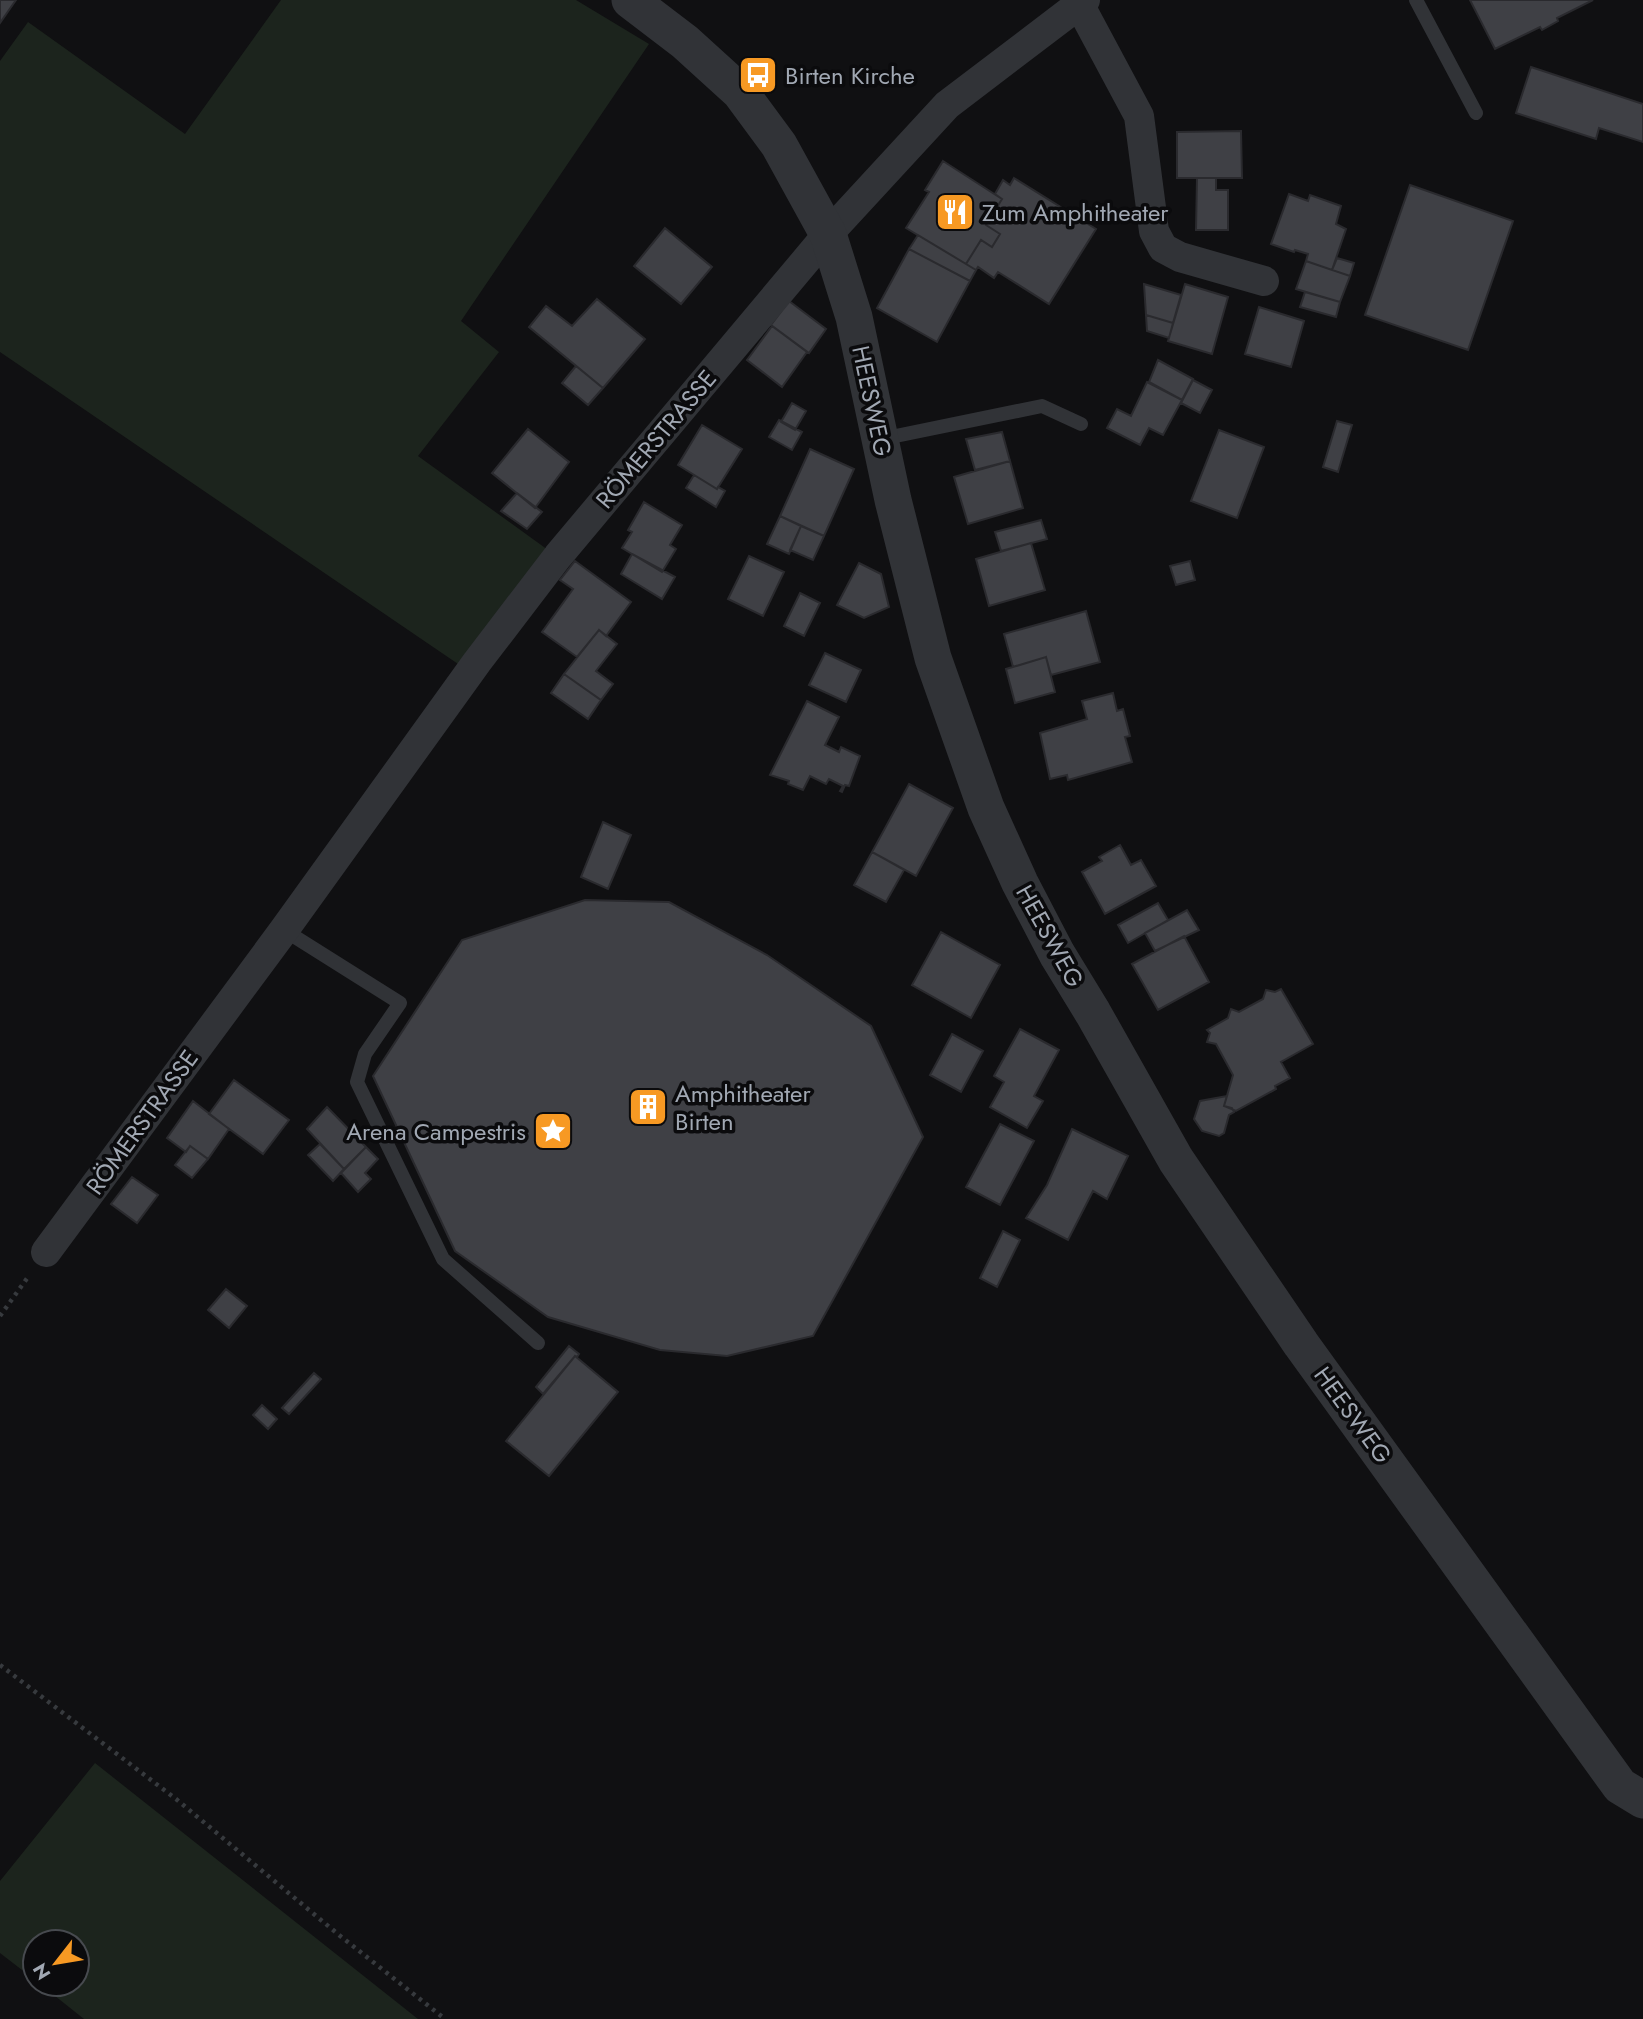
<svg xmlns="http://www.w3.org/2000/svg" width="1643" height="2019" font-family="Jost,sans-serif">
  <style>
    .green { fill: #1c241d }
    .building { fill: #3f4045; stroke: #2a2a2e; stroke-width: 2 }
    .lines { fill: none; stroke-linecap: round; stroke-linejoin: round }
    .path { stroke: #373a3e; stroke-width: 4.5; stroke-dasharray: 3.5 5; stroke-linecap: butt }
    .service { stroke: #313337; stroke-width: 14 }
    .minor { stroke: #313337; stroke-width: 30 }
    .tertiary { stroke: #313337; stroke-width: 37 }
    .labels { text-anchor: middle; dominant-baseline: central; stroke-width: 7; stroke-linejoin: round; paint-order: stroke }
    .poi-label { font-size: 24px; fill: #a1a8b3; stroke: #0b0b0d; text-anchor: start }
    .street-label { font-size: 24px; fill: #a1a8b3; stroke: #0b0b0d }
  </style>
  <rect width="100%" height="100%" fill="#101012"/>
  <!-- green -->
  <path class="green" d="M281,0H576L649,44L461,321L499,352L418,456L548,550L461,666L0,352V61L28,22L185,134Z
    M95,1763L418,2019H84L40,1984H77V1942H35V1980L0,1953V1881Z"/>
  <!-- building -->
  <path class="building" d="M0,0H16L0,23Z
    M1470,0H1593L1557,18L1558,21L1542,30L1540,27L1495,49Z
    M1531,67L1643,104V142L1599,128L1596,139L1516,113Z
    M1241,131L1242,178H1177V132Z
    M943,161L1002,199L986,225L1000,234L992,247L981,240L966,264L906,228L929,192L925,190Z
    M1014,178L1096,229L1049,304L998,272L994,278L978,267L976,270L966,264L981,240L992,247L1000,234L986,225L1002,199L995,194L1003,180L1010,185Z
    M1197,178H1216V190H1228V230H1196Z
    M1410,185L1513,221L1468,350L1365,315Z
    M1289,194L1308,201L1310,195L1341,206L1336,224L1346,229L1332,270L1306,261L1308,254L1295,250L1294,252L1271,244Z
    M665,228L712,267L681,304L634,266Z
    M918,235L976,270L970,281L909,249Z
    M909,249L970,281L937,342L877,308Z
    M1337,258L1354,263L1350,276L1332,270Z
    M1306,261L1350,276L1340,302L1296,289Z
    M1144,284L1181,295L1173,323L1146,315Z
    M1185,284L1228,297L1212,354L1168,341Z
    M1305,292L1340,302L1336,317L1300,307Z
    M597,299L645,339L603,388L529,327L546,306L572,326Z
    M789,301L826,329L809,353L771,325Z
    M1259,307L1304,321L1291,367L1245,354Z
    M1146,315L1173,323L1169,338L1147,331Z
    M772,326L807,352L782,387L747,360Z
    M1158,360L1193,379L1182,400L1149,382Z
    M576,366L603,388L588,405L562,383Z
    M1193,380L1212,390L1200,413L1181,403Z
    M1147,382L1182,400L1163,435L1149,428L1140,445L1107,428L1117,409L1131,416Z
    M792,403L806,411L795,430L781,422Z
    M779,420L802,432L792,450L769,437Z
    M1337,421L1352,425L1338,472L1323,467Z
    M702,425L742,449L717,489L678,465Z
    M528,429L569,462L535,508L492,473Z
    M1219,430L1264,447L1237,518L1191,501Z
    M1002,432L1010,461L975,470L966,439Z
    M810,449L854,469L824,536L780,516Z
    M1010,461L1023,508L968,524L954,477Z
    M694,475L717,489L718,487L725,491L716,507L686,488Z
    M517,493L542,512L527,529L501,511Z
    M644,502L682,525L670,545L676,549L662,572L622,548L632,532L628,530Z
    M780,516L801,526L789,554L767,544Z
    M1041,520L1047,539L1001,551L995,532Z
    M801,526L824,536L813,560L790,550Z
    M1031,543L1045,590L989,606L976,559Z
    M632,554L675,577L662,599L621,574Z
    M749,556L784,572L763,616L728,599Z
    M575,561L631,602L606,636L599,630L577,657L542,632L573,589L560,580Z
    M1190,561L1195,580L1176,585L1170,566Z
    M859,563L881,574L889,607L864,618L837,605Z
    M800,593L820,603L804,636L784,626Z
    M1086,611L1100,662L1051,675L1046,657L1013,667L1004,634Z
    M599,630L617,644L596,671L613,684L601,700L564,674Z
    M825,653L861,670L846,702L809,685Z
    M1046,657L1055,692L1015,703L1006,669Z
    M564,674L601,700L588,719L551,693Z
    M1113,693L1117,711L1123,709L1130,736L1125,737L1132,762L1068,780L1067,775L1050,779L1040,733L1087,719L1082,701Z
    M807,701L839,717L825,745L839,752L841,747L860,756L849,786L845,785L842,792L840,791L843,786L829,779L826,784L810,776L803,790L788,784L789,781L770,775Z
    M909,784L953,808L916,876L872,852Z
    M603,822L631,835L608,889L581,877Z
    M1120,845L1131,865L1141,860L1156,886L1105,914L1082,872L1102,861L1099,857Z
    M872,852L904,870L886,902L854,885Z
    M585,900L669,902L767,955L871,1026L923,1137L813,1336L727,1356L660,1350L548,1317L455,1251L373,1076L462,940Z
    M1158,903L1168,920L1128,943L1118,925Z
    M1187,910L1199,930L1155,951L1145,933Z
    M941,932L1000,965L971,1018L912,985Z
    M1184,936L1209,982L1158,1010L1132,964Z
    M1281,989L1313,1044L1281,1062L1290,1078L1275,1086L1276,1089L1236,1111L1224,1106L1233,1075L1216,1044L1207,1042L1210,1033L1207,1030L1228,1018L1231,1009L1239,1012L1263,999L1266,990L1275,992Z
    M1020,1029L1059,1050L1034,1096L1043,1101L1027,1128L990,1107L1004,1082L994,1076Z
    M952,1034L983,1051L961,1092L930,1075Z
    M234,1080L289,1120L263,1154L209,1114Z
    M1227,1096L1224,1106L1232,1108L1234,1112L1229,1115L1224,1133L1219,1136L1202,1131L1194,1119L1200,1101Z
    M193,1101L229,1129L208,1159L190,1146L186,1152L167,1138Z
    M327,1107L366,1147L344,1169L307,1129Z
    M1000,1124L1034,1141L1000,1205L966,1187Z
    M1072,1129L1128,1156L1107,1199L1093,1191L1068,1240L1026,1218L1047,1185Z
    M320,1144L344,1169L333,1181L308,1155Z
    M190,1146L208,1159L192,1178L175,1165Z
    M366,1147L378,1159L365,1173L371,1179L358,1192L341,1173Z
    M132,1177L158,1195L137,1223L111,1204Z
    M1003,1231L1020,1240L997,1287L980,1278Z
    M226,1289L247,1306L229,1328L208,1310Z
    M569,1346L579,1354L577,1357L575,1356L543,1394L536,1387Z
    M575,1356L618,1392L549,1476L506,1441Z
    M314,1373L321,1379L289,1414L282,1408Z
    M262,1405L277,1419L268,1429L253,1415Z"/>
  <g class="lines">
    <!-- path -->
    <path class="path" d="M0,1316L28,1277
      M0,1665L176,1799L339,1935L445,2019"/>
    <!-- service -->
    <path class="service" d="M1416,0L1476,113
      M881,439L1042,406L1081,424
      M284,930L400,1003L365,1054L357,1082L443,1259L538,1343"/>
    <!-- minor -->
    <path class="minor" d="M1079,4L1139,116L1154,231L1163,248L1180,257L1264,281
      M46,1252L284,930L477,662L558,556L828,234L947,105L1085,0"/>
    <!-- tertiary -->
    <path class="tertiary" d="M630,0L685,42L740,92L779,145L828,234L854,317L893,500L933,658L986,808L1020,883L1057,954L1093,1013L1176,1160L1301,1344L1620,1786L1643,1800"/>
  </g>
  <!-- icons -->
  <defs>
    <g id="bus-square" transform="scale(2.0125)"><rect x="-9" y="-9" width="18" height="18" rx="4" fill="#f79923" stroke="#0b0b0d"/><path d="M-5-6H5V4H4V6H2V4H-2V6H-4V4H-5ZM-3.5-4V0h7V-4ZM-3.5 1.2v1.5H-2V1.2ZM2 1.2v1.5H3.5V1.2Z" fill="#fff"/></g>
    <g id="restaurant-square" transform="scale(2.0125)"><rect x="-9" y="-9" width="18" height="18" rx="4" fill="#f79923" stroke="#0b0b0d"/><path d="M-5-6h1v4h1v-4h1v4h1v-4h1v5L-1.5 .5V6h-2V.5L-5-1ZM5-6V6H3V1.5H1.5Q1.5-4 5-6Z" fill="#fff"/></g>
    <g id="building-square" transform="scale(2.0125)"><rect x="-9" y="-9" width="18" height="18" rx="4" fill="#f79923" stroke="#0b0b0d"/><path d="M-4-6H4V6H1V3H-1V6H-4ZM-2.5-4.3h1.7v1.8h-1.7ZM.8-4.3h1.7v1.8H.8ZM-2.5-1h1.7V.8h-1.7ZM.8-1h1.7V.8H.8Z" fill="#fff"/></g>
    <g id="sight-square" transform="scale(2.0125)"><rect x="-9" y="-9" width="18" height="18" rx="4" fill="#f79923" stroke="#0b0b0d"/><path d="M0-6L1.8-2.2L6-1.7L2.9 1.2L3.7 5.4L0 3.3L-3.7 5.4L-2.9 1.2L-6-1.7L-1.8-2.2Z" fill="#fff"/></g>
  </defs>
  <g fill-rule="evenodd">
    <use href="#bus-square" x="758" y="75"/>
    <use href="#restaurant-square" x="955" y="212"/>
    <use href="#building-square" x="648" y="1107"/>
    <use href="#sight-square" x="553" y="1131"/>
  </g>
  <g class="labels">
    <!-- poi labels -->
    <g class="poi-label">
      <text x="785" y="75">Birten Kirche</text>
      <text x="982" y="212">Zum Amphitheater</text>
      <text x="675" y="1093">Amphitheater<tspan x="675" dy="28">Birten</tspan></text>
      <text x="526" y="1131" text-anchor="end">Arena Campestris</text>
    </g>
    <!-- street labels -->
    <g class="street-label">
      <text transform="translate(872 401) rotate(78)">HEESWEG</text>
      <text transform="translate(656 439) rotate(-50)">RÖMERSTRASSE</text>
      <text transform="translate(1050 936) rotate(61)">HEESWEG</text>
      <text transform="translate(142 1122) rotate(-54)">RÖMERSTRASSE</text>
      <text transform="translate(1353 1415) rotate(54)">HEESWEG</text>
    </g>
  </g>
  <!-- north arrow -->
  <g transform="translate(56 1963) rotate(239)"><circle r="33" fill="#0b0b0d" stroke="#474a4f" stroke-width="2"/>
  <path d="M0-5L12 26L0 18L-12 26Z" fill="#f79923"/>
  <text y="-10" font-size="19" font-weight="bold" text-anchor="middle" fill="#a1a8b3">N</text>
  </g>
</svg>
